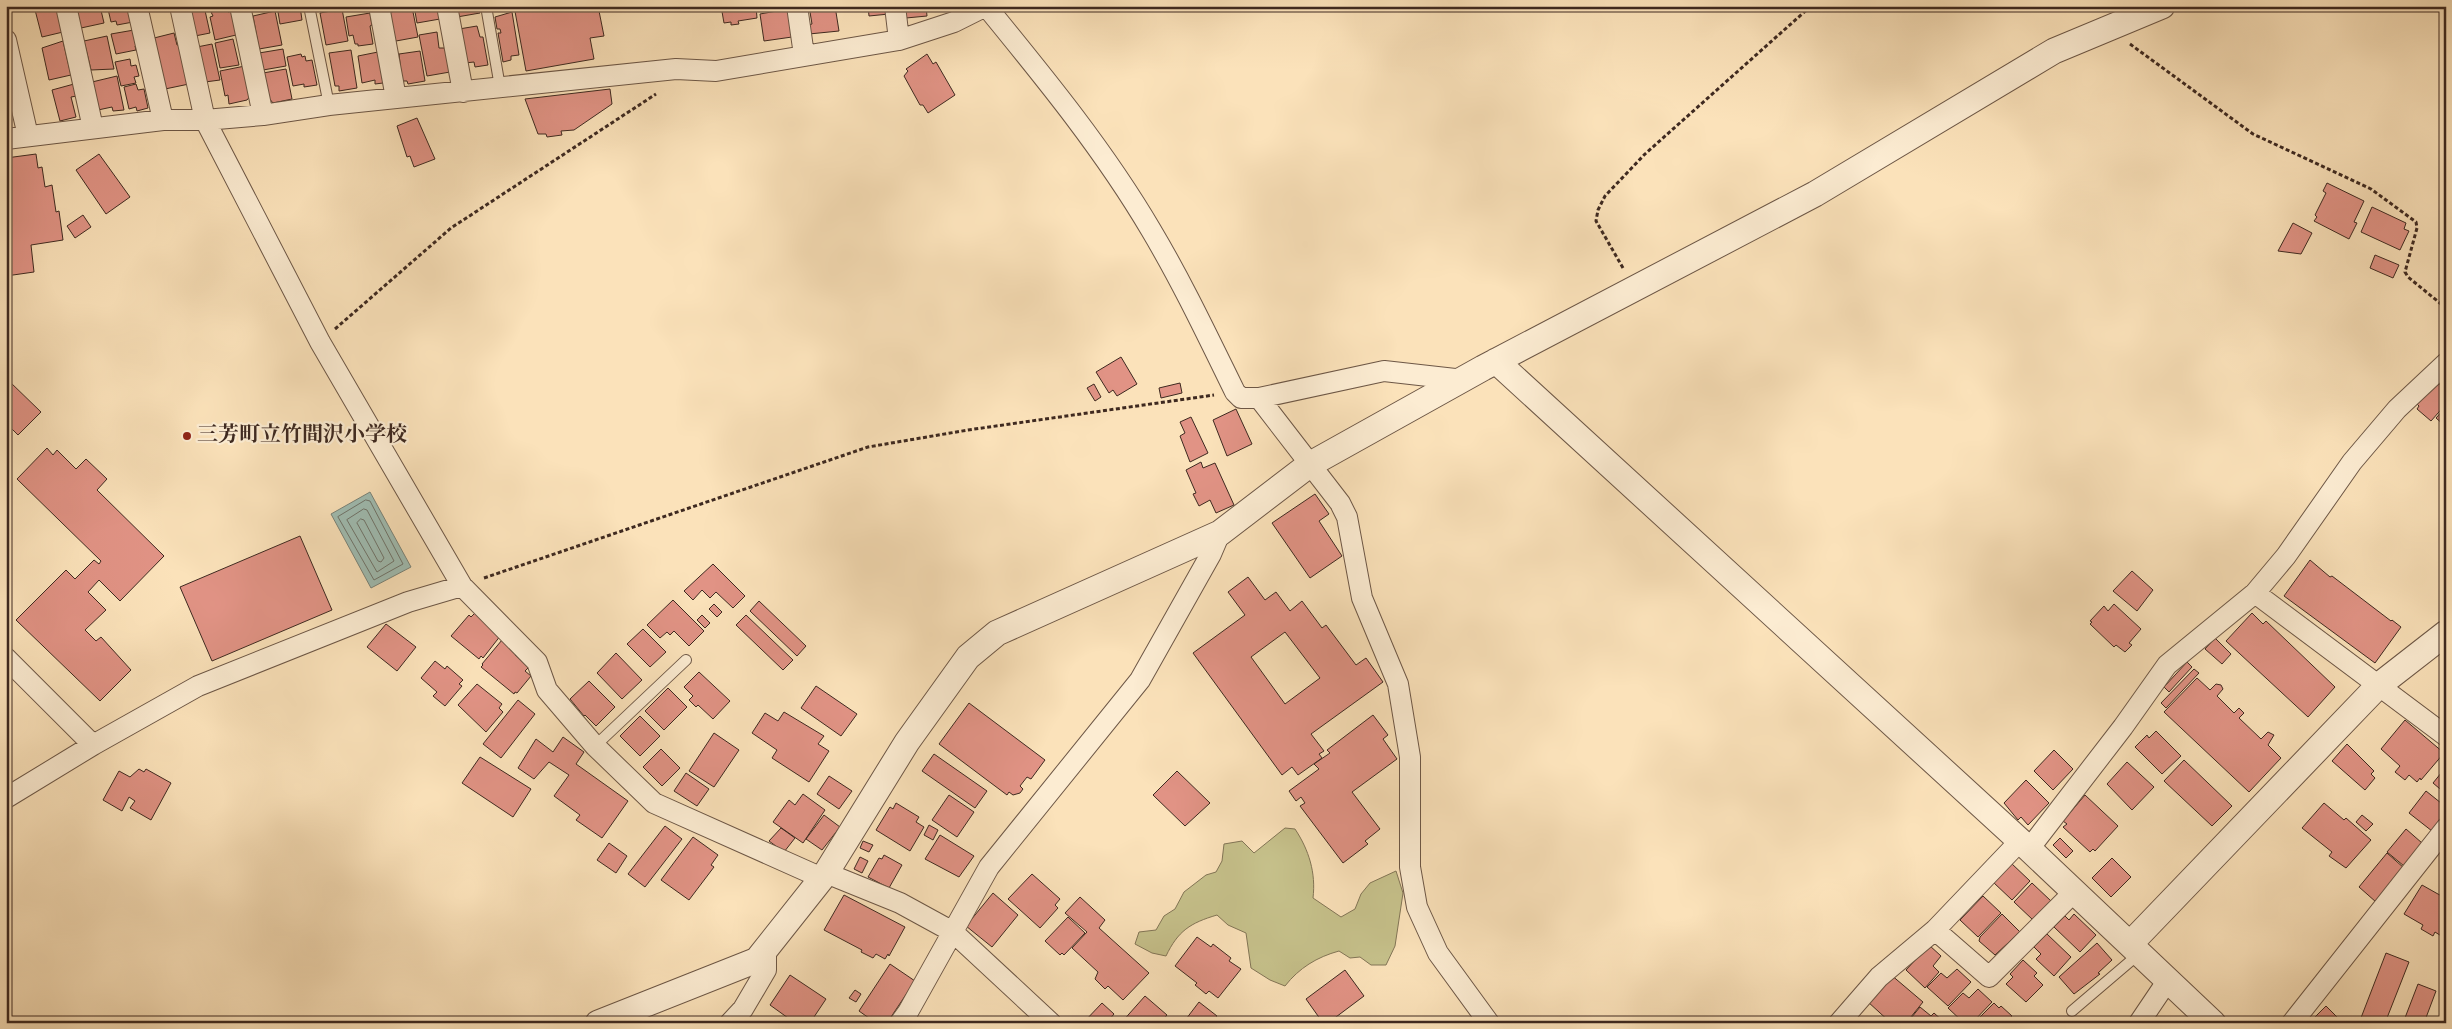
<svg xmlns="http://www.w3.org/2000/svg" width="2452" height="1029" font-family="'Sorts Mill Goudy','Noto Serif JP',serif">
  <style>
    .green { fill: #c6c18b; stroke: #827556 }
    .water { fill: #9fbdb3; stroke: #788278 }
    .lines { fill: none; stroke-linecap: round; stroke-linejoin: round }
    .shore { stroke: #6e736a; stroke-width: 1 }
    .building { fill: #e19385; stroke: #3e2920; fill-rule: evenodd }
    .service-casing { stroke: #6d5746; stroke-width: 12 }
    .minor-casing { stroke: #6d5746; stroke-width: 22 }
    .tertiary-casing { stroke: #6d5746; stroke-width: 27 }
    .path { stroke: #3e2920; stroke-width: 3; stroke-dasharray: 4 2.5; stroke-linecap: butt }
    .service { stroke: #fcecd2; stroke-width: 10 }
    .minor { stroke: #fcecd2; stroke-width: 20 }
    .tertiary { stroke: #fcecd2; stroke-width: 25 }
    .poi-dot { fill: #8f2418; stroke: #fcecd2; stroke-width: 2 }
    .labels { text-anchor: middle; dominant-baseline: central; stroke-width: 4.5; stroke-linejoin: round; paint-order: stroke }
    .poi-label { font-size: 21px; font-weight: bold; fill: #3e2920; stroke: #fcecd2; text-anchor: start }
  </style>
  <rect width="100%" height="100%" fill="#fbe2ba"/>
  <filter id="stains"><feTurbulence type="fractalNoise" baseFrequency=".004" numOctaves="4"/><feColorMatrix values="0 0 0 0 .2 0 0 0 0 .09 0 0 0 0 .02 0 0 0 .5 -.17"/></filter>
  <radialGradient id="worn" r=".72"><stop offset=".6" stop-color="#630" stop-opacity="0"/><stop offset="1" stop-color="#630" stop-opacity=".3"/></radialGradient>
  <!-- green -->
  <path class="green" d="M1285,828L1295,829C1309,850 1316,873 1313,898L1341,917L1355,909L1361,894L1370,883L1396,871L1403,893L1395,946L1386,965H1371L1360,957L1350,958L1339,951C1317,957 1299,968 1285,986L1270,980L1251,968L1246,933L1228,925L1217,915C1190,923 1178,931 1166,956L1152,953L1135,944L1139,932L1156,930L1164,916L1175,909L1184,892L1206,875L1216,872L1222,861L1224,844L1242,841L1254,853Z"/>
  <!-- water -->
  <path class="water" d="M370,492L411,567L371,588L331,514Z"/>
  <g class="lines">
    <!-- shore -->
    <path class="shore" d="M366,500L370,501L403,564L374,580L338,517Z
      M364,509L367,510L394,561L377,572L347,520Z
      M361,519L364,520L384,558L381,562L378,561L357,523Z"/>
  </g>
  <!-- building -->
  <path class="building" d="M34,6H57L63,32L42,37Z
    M76,6H100L104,23L81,28Z
    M111,6H130L133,22L117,25L116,21L111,22L108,9H111Z
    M189,6H204L210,33L195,36Z
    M277,6H300L302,20L280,24Z
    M414,6H437L440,19L417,23Z
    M454,6H478L480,13L457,17Z
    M514,6H598L604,36L590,38L594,59L526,71Z
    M721,6H756L757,18L738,21L739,24L731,25V22L724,23Z
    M809,6H835L839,31L809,34L808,25L812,24Z
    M868,6H888L889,14L869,16Z
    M904,6H926L927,16L906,18Z
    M412,7L418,37L396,41L392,40L387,13Z
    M227,9L228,12L232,11L236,35L215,40L210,17L213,16L211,12Z
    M342,9L348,41L326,45L320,13Z
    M788,9L792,37L764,41L760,14Z
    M275,11L282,45L259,49L253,16Z
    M512,12L519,55L511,56V60L503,62L498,33H501L500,29H497L495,17Z
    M370,13L372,25L370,26L373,44L358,46V44H355L353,35L349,36L346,17Z
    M477,26L480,37H483L488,65L475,67L474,62L465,63L459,29Z
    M134,30L137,46H135L136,50L116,54L111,34Z
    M437,32L439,48H445L450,72L427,76L419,35Z
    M174,33L177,45H180L189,84L165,89L154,38Z
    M107,36L114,69L91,70L84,41Z
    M233,39L239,65L220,68L215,43Z
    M63,41L71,75L49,80L42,48Z
    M212,44L220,80L205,82L197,47Z
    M283,49L286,66L263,70L259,53Z
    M351,50L357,88L339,91V86H335L329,53Z
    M420,51L425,81L408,84L407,81H402L399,54Z
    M378,52L383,83L375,84V80L362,83L358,56Z
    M301,54L302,57L305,56L306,61L312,60L317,85L304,87V84L293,86L287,57Z
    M927,54L933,64L936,62L955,95L928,113L923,105H920L904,76L908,71L906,69Z
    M130,59L131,66L136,65L139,76L134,77L136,83L121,86L115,62Z
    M245,66L251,95L247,100L229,104L228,95L225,96L220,71Z
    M286,69L292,99L273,103L268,97L263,73Z
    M6,75L15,110L6,113Z
    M117,76L124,110L113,111L112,107L98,110L92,82Z
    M74,84L77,96L71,97L76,117L60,121L52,90Z
    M136,84L138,90L144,89L148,108L137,111L136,107L129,109L124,87Z
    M610,89L612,104L574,130L561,131L562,135L547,137L546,134H538L525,99Z
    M417,118L435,159L414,167L410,156L407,157L397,126Z
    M36,154L38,168L42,167L45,187L52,185L56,212L59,211L63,240L31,245L34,272L6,276V158Z
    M99,154L130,197L106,214L76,170Z
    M2327,183L2364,201L2354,222L2357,223L2349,239L2314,221L2317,217L2315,215L2326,193L2323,191Z
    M2372,207L2406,223L2404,229L2409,231L2400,250L2361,232Z
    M83,215L91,227L75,238L67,226Z
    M2293,223L2312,233L2301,254L2278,251Z
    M2375,255L2399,265L2393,278L2370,268Z
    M1121,357L1137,384L1117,396L1113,390L1109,393L1096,372Z
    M9,381L41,412L18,435L6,423V384Z
    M2437,382L2446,390V404L2431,421L2417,409L2419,406L2417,404Z
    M1180,383L1182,393L1161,398L1159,388Z
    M1094,384L1101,397L1095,401L1087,388Z
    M2446,407V425L2445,426L2436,418Z
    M1236,409L1252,444L1227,456L1213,420Z
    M1191,417L1208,453L1190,462L1180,436L1185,433L1180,422Z
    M47,448L53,455L57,450L76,469L86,459L107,479L97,490L164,556L120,601L99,580L88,592L106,610L85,630L96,641L101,637L131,670L100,701L16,620L66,570L75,579L94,560L99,564L101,561L17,479Z
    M1201,462L1203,468L1215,463L1234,505L1216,513L1210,500L1199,506L1193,494L1196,493L1186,470Z
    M1315,494L1329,514L1319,521L1342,556L1310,578L1272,523Z
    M300,536L332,610L212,661L180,587Z
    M2310,560L2330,577L2332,576L2391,621L2392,620L2401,627L2375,663L2284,596Z
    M713,564L745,596L733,608L716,592L710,598L702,590L693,600L684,591Z
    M2132,571L2153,590L2137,611L2113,591Z
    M1248,577L1265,600L1276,592L1290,611L1302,601L1322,628L1326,625L1356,665L1366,658L1383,682L1311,734L1324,751L1319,754L1322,758L1298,775L1292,767L1282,775L1193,653L1245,615L1228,592ZM1285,632L1320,678L1285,704L1251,657Z
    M673,600L704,631L689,646L674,631L670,635L667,632L660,638L647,625Z
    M759,601L806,646L797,656L750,611Z
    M714,604L722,612L717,617L709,609Z
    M2114,604L2141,629L2129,643L2132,645L2125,652L2116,645L2114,647L2090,624L2092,622L2090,621L2104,606L2108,611Z
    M475,613L501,635L483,658L481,656L479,659L451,636L469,615L471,617Z
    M2252,613L2263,624L2266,621L2335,687L2308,717L2226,641Z
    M702,615L710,623L705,628L697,620Z
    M746,615L793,660L783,670L736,625Z
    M386,624L416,647L397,671L367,647Z
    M643,629L666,652L650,667L627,644Z
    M2215,638L2231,654L2222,664L2205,649Z
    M502,640L517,653L515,655L529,667L525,671L531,676L517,693L515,692L514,694L481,667L483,665L482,664Z
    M616,653L642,680L622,699L597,673Z
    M435,661L445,669L447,666L463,680L459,684L462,686L445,706L433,696L437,692L421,678Z
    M2187,662L2192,667L2169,692L2164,687Z
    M2194,669L2199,673L2166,708L2161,703Z
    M699,672L730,701L713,719L698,705L696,707L689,700L693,696L684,687Z
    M2197,678L2210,690L2216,684L2221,685L2223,689L2217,696L2234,713L2239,708L2244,713L2239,718L2261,739L2268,732L2274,735L2268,745L2281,758L2249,792L2164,712Z
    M589,681L615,707L596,726L585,715L584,716L570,699Z
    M477,684L502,704L499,708L503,712L486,732L458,705Z
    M816,686L857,714L841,736L801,708Z
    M668,688L687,707L664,730L645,711Z
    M518,700L535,714L501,758L483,744Z
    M969,703L1045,760L1031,779L1027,777L1020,786L1023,789L1020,793L1013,795L1009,792L1007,795L939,744Z
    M784,712L824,736L818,744L829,751L809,782L772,758L777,750L752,733L765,713L778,721Z
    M1373,715L1388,735L1383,739L1397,759L1352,792L1380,829L1365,841L1368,844L1343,863L1300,806L1305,803L1301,797L1296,801L1289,791L1319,769L1314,764L1330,753L1327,750Z
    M640,716L660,736L640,756L620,736Z
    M2405,720L2444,753L2421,780L2420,778L2417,782L2409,775L2405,780L2395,772L2400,766L2381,749Z
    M2156,731L2181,756L2162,774L2135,747L2147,735L2149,738Z
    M714,733L739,750L714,787L689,771Z
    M563,737L584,752L576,764L628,801L602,838L576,820L580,815L554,796L569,775L549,762L534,779L518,768L536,739L553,752Z
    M2347,744L2374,771L2371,774L2375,778L2365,790L2332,761Z
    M661,749L680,768L662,786L643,767Z
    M2054,750L2073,769L2053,790L2034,771Z
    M934,754L987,791L975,808L922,771Z
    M480,757L531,789L513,817L462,783Z
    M2184,760L2232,806L2212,826L2164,781Z
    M2127,762L2154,787L2132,810L2107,784Z
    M2446,767V794L2433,783Z
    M139,769L144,772L146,769L171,783L151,820L130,808L135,801L129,797L122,811L103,800L119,771L130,777Z
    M1177,771L1210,803L1185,826L1153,795Z
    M686,773L709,789L697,806L674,791Z
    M829,776L852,791L839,809L817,794Z
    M2026,780L2049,803L2028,825L2021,817L2018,820L2004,803Z
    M2426,791L2446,807V814L2432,831L2409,813Z
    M803,794L825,810L803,843L773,822L789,800L795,805Z
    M949,795L974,812L957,837L932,820Z
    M2085,795L2118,826L2095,851L2093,849L2090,852L2063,827L2067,824L2063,821Z
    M896,803L919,817L916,822L924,827L910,851L876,830L890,807L893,809Z
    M2324,803L2344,820L2346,818L2371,840L2346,868L2329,856L2332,852L2302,828Z
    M824,815L840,827L822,850L806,839Z
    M2362,815L2373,824L2366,831L2356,822Z
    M929,825L938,830L933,840L924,835Z
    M665,826L682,839L645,887L628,874Z
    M781,828L795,838L784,852L769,841Z
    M2406,829L2422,843L2404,866L2387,852Z
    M940,835L974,856L959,877L925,859Z
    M693,837L718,855L711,865L714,867L689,900L661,880Z
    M2060,838L2073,851L2066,858L2053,845Z
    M863,841L873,845L869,852L860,848Z
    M609,843L627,856L616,873L597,860Z
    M2387,853L2404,868L2376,902L2359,887Z
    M884,855L902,865L889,888L868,877L879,858L882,859Z
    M860,857L868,861L862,873L854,869Z
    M2112,858L2131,877L2111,897L2092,878Z
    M2011,863L2030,881L2012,900L1993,882Z
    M1032,874L1060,899L1055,905L1058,908L1040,928L1008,899Z
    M2032,883L2051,901L2033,920L2014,902Z
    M2422,885L2445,898L2446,896V939L2435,932L2433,936L2421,929L2423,925L2404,914Z
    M993,893L1018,915L992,947L966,926Z
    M844,895L905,927L889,956L888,954L885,959L876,954L873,958L861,952L862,950L824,930Z
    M1983,896L2001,913L1978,937L1960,920Z
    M1080,897L1105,920L1099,928L1149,973L1123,1000L1108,986L1105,989L1095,979L1098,972L1072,948L1087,932L1065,913Z
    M2002,914L2020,932L1995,955L1979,941L1980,937Z
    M2074,914L2096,935L2080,952L2054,927L2065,916L2069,920Z
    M1068,917L1085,933L1064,955L1062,953L1060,955L1045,941Z
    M2047,934L2071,957L2054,976L2036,959L2041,954L2034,947Z
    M1197,937L1211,947L1213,944L1231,958L1229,961L1241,969L1218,998L1209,991L1206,994L1195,985L1197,983L1175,966Z
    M2097,943L2112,960L2098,973L2100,974L2074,994L2059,977Z
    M1929,945L1941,956L1933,966L1939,972L1925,988L1906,970Z
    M2386,953L2409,962L2385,1023H2359Z
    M2023,960L2037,973L2034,976L2043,985L2026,1002L2006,984L2013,977L2010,974Z
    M890,964L915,981L887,1023H876L859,1011Z
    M1957,969L1971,982L1948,1006L1927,987L1941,973L1947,978Z
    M1345,970L1364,996L1328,1023H1323L1306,999Z
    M1890,974L1923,1002L1906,1023H1891L1867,1001Z
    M790,975L826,999L810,1023H795L770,1005Z
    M2418,984L2436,991L2424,1023H2403Z
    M1978,989L1992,1002L1972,1023H1964L1948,1008L1963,993L1969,998Z
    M855,990L861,994L856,1002L849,998Z
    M1145,996L1167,1015L1160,1023H1121Z
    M1199,1002L1217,1016L1211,1023H1183Z
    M1102,1003L1114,1014L1109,1020L1112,1023H1083Z
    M1994,1003L1999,1008L2001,1006L2012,1016L2005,1023H1974Z
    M2326,1006L2343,1023H2321L2315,1017Z
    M1920,1007L1931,1016L1934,1013L1944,1022L1907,1023Z"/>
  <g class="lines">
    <!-- service casing -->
    <g class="service-casing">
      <path id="service" d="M309,6L329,105
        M486,6L500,87
        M595,746L686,660
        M2072,1011L2140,953"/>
    </g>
    <!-- minor casing -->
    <g class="minor-casing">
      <path id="minor" d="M66,6L93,128
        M137,6L163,120
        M180,6L205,120L320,342L462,586L537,662L547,690L595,746L654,803L822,878
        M240,6L263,115
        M379,6L396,98
        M447,6L463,92
        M797,6L804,55
        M895,6L899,40
        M986,6C1044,77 1104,150 1151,230C1182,282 1208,337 1235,392L1241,398H1259L1384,371L1464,380
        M6,40L28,136
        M6,139L163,120H205L263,115L329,105L676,69L716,71L899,40L954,22L986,6
        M1259,398L1340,503L1347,517L1362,598L1398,684L1410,757V867L1417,907L1438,953L1489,1023
        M2255,593L2446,736
        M6,658L93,745
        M6,798L93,745L198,686L408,602L462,586
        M2029,849L2123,727L2167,665L2255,593L2286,556L2352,462L2397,409L2446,363
        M826,873L900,903L953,932L1051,1023
        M1935,930L1989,977L2074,892
        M730,1023L743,1009L766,970V949
        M900,1023L908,1012L989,867L1140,680L1211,554L1220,533
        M1839,1023L1879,977L1935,930L2020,841
        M2139,1023L2168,980
        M2292,1023L2446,828"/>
    </g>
    <!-- tertiary casing -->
    <g class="tertiary-casing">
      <path id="tertiary" d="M1496,361L2029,849L2213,1023
        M2130,944L2378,686L2446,633
        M598,1023L757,960L826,873L907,742L968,657L997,633L1220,533L1309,465L1483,368L1815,194L2054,51L2162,6"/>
    </g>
    <!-- path -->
    <path class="path" d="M2130,44L2253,134L2371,189L2416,222L2417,228L2405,272L2408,277L2446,308
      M1623,268L1596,221L1598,210L1605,196L1645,154L1811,6
      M335,329L451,228L656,94
      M484,578L868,447L968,430L1214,395"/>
    <!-- service -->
    <use href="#service" class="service"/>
    <!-- minor -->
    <use href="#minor" class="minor"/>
    <!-- tertiary -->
    <use href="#tertiary" class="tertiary"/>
  </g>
  <!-- markers -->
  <circle class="poi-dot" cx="187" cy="436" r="5"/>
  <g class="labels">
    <!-- poi labels -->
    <g class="poi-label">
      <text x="197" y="436">三芳町立竹間沢小学校</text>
    </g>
  </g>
  <!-- margin -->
  <rect width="2452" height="1029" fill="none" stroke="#fbe2ba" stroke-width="25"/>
  <rect x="8" y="8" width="2437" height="1014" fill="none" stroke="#3e2920" stroke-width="2.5"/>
  <rect x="12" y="12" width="2427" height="1004" fill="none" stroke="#3e2920"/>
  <rect width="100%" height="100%" filter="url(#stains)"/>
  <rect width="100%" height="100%" fill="url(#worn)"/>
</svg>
